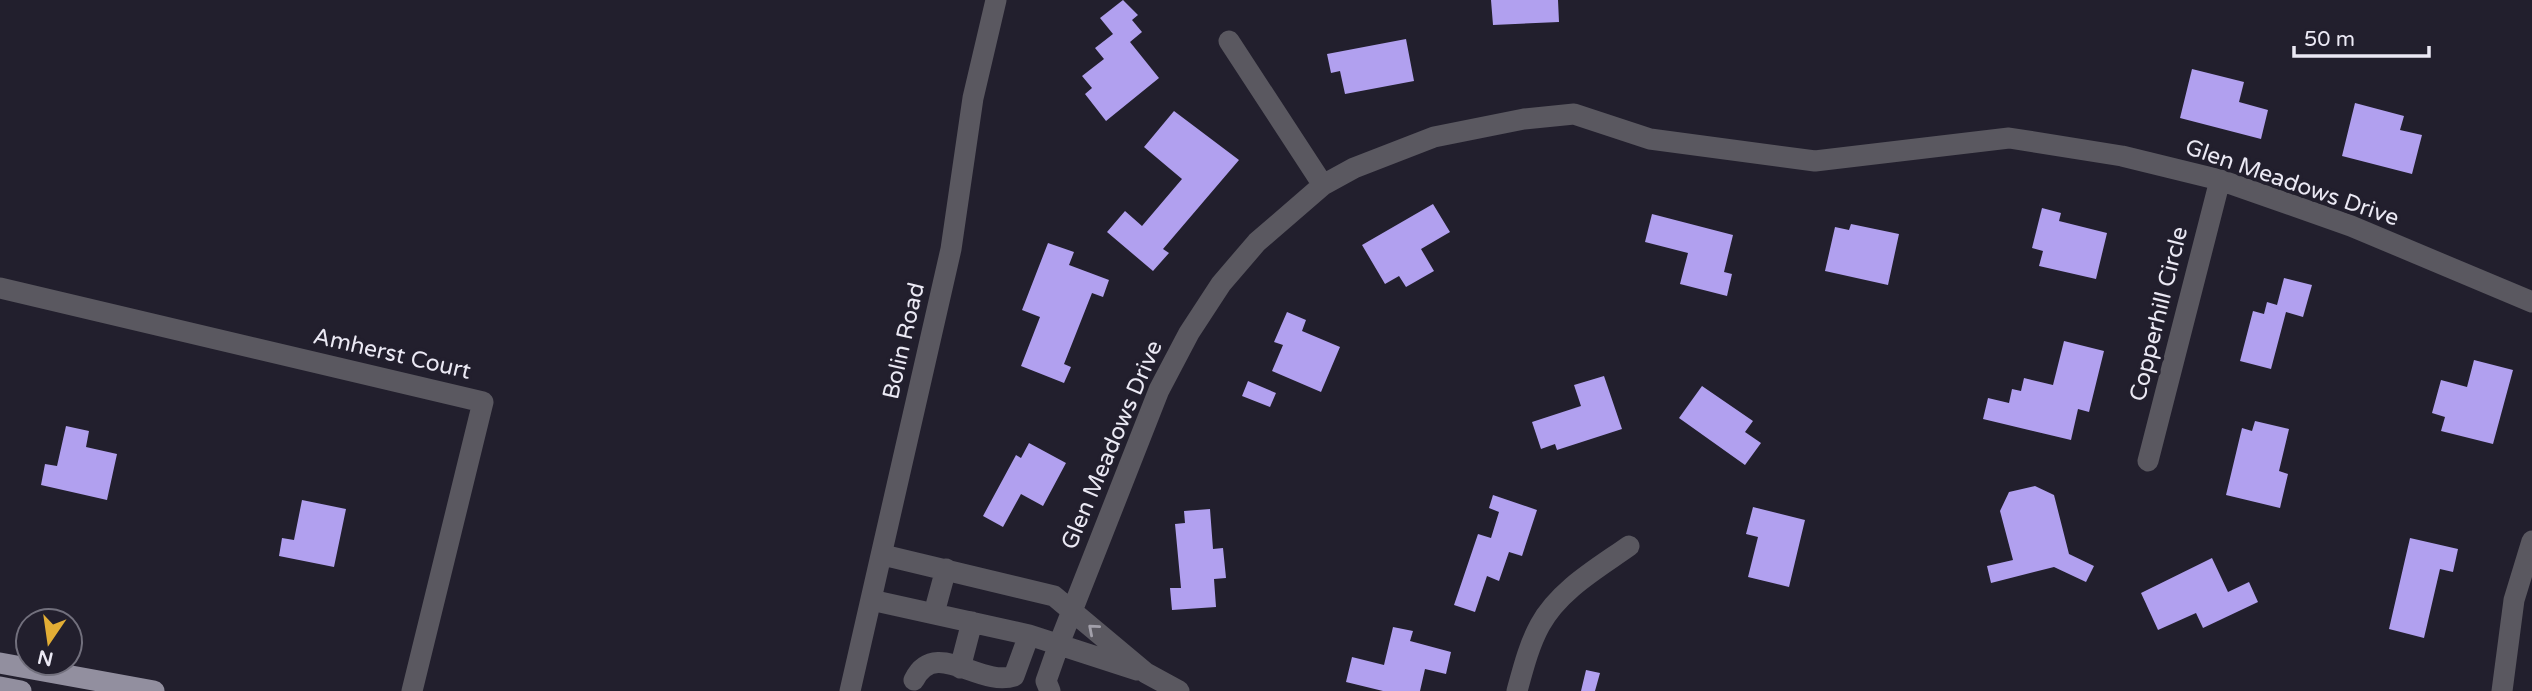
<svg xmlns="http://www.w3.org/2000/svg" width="2532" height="691" font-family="'Varela Round',sans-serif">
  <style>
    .building { fill: #b1a0ef }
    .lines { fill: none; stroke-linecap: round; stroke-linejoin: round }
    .minor { stroke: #5a5860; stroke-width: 21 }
    .major { stroke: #928f9f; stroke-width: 21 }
    .oneway { stroke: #a2a0aa }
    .labels { text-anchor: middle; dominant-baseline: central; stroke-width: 7; stroke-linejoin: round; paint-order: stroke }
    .street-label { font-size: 23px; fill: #ebe9f4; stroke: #221f2d }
  </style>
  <rect width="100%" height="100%" fill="#221f2d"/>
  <!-- building -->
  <path class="building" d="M1123,0L1138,15L1132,20L1142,32L1130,42L1159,78L1106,121L1085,94L1092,88L1082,76L1104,59L1095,48L1113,34L1100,18Z
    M1491,0H1558L1559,22L1493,25Z
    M1406,39L1414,81L1345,94L1340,71L1331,73L1327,54Z
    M2192,69L2244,82L2239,102L2268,110L2261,139L2180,118Z
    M2355,103L2404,116L2400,130L2422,135L2412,174L2342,156Z
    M1174,111L1239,160L1163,249L1169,253L1153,271L1107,232L1125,211L1142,226L1182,179L1144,147Z
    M1433,204L1450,232L1421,249L1434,271L1406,287L1399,276L1385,284L1362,245Z
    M2042,208L2061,213L2059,221L2107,233L2096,279L2039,266L2043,251L2032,248Z
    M1652,214L1733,235L1724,272L1732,274L1727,296L1680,284L1688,253L1645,242Z
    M1851,224L1899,234L1888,285L1825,271L1835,227L1849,230Z
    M1048,243L1074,252L1069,265L1109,280L1103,297L1092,293L1064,364L1071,367L1064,383L1021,366L1040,317L1022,310Z
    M2284,278L2312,285L2303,317L2286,312L2271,369L2240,361L2253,311L2264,314L2267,302L2277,305Z
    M1287,312L1306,320L1302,331L1340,347L1321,392L1272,371L1283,345L1274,342Z
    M2064,341L2104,351L2089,412L2078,409L2071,440L1983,419L1988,398L2009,403L2012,389L2021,391L2024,378L2053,385Z
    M2474,360L2513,370L2493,444L2441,431L2445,417L2432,413L2441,380L2467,387Z
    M1604,376L1622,429L1557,450L1555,444L1541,449L1532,422L1581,406L1574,385Z
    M1248,381L1276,393L1270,407L1242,396Z
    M1702,386L1753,421L1745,432L1761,443L1745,465L1679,418Z
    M2255,421L2289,429L2279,471L2288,474L2280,508L2226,495L2242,428L2252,431Z
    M66,426L89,431L86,447L117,454L107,500L41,485L45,464L57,466Z
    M1029,443L1066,463L1043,506L1021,494L1003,527L983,516L1016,455L1021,458Z
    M2035,486L2054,495L2069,554L2094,566L2086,582L2054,567L1991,583L1987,566L2013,560L2000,511L2009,492Z
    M1493,495L1537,510L1522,556L1509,552L1499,581L1487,576L1475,612L1454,605L1478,534L1491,538L1499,512L1489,508Z
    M302,500L346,509L334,567L279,556L282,538L294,540Z
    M1753,507L1805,520L1789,587L1748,577L1758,537L1746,534Z
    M1210,509L1213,549L1223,548L1226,578L1214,579L1216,607L1172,610L1170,588H1181L1175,524L1185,523L1184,511Z
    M2410,538L2458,549L2453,572L2440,569L2424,638L2389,629Z
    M2212,558L2228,592L2249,582L2258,602L2203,628L2196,613L2158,630L2141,593Z
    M1393,627L1413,631L1410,641L1451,652L1446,674L1425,669L1420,691H1383L1346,682L1352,657L1384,665Z
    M1586,670L1600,673L1595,691H1581Z"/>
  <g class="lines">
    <!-- minor -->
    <path class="minor" d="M1229,41L1323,185
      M0,288L483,402L412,691
      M2148,461L2220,180
      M883,555L1054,596L1146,673L1179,691
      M871,600L1029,635L1137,670
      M934,613L946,569
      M960,668L972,622
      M914,680C935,637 980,688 1014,676L1029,635
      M850,691L951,249L973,98L996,0
      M1050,691L1046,681L1059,644L1159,390L1189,333L1221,284L1257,242L1323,185L1354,168L1434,137L1524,119L1574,114L1650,139L1815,161L2009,138L2122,156L2220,180L2351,226L2532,302
      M1517,691C1523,669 1529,645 1540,625C1559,590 1598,568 1629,546
      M2502,691L2514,600L2532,541"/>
    <!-- major -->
    <path class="major" d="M0,663L154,691
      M0,687L21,691"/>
  </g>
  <!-- one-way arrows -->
  <defs><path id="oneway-chevron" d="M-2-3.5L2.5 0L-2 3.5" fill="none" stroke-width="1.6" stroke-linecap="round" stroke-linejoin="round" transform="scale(1.75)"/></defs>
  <use class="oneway" href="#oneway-chevron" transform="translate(1093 629) rotate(-139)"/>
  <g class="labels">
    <!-- street labels -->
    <g class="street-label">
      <text transform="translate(2292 183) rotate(19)">Glen Meadows Drive</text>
      <text transform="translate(2159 314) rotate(-76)">Copperhill Circle</text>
      <text transform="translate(904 341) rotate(-77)">Bolin Road</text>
      <text transform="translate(392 354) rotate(13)">Amherst Court</text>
      <text transform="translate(1112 445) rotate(-67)">Glen Meadows Drive</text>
    </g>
  </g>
  <!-- north arrow -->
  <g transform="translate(49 642) rotate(193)"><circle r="33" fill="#221f2d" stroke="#72707d" stroke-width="2"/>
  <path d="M0-5L12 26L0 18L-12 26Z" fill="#e3ae35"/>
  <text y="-10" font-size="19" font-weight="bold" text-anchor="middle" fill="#ebe9f4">N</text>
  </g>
  <!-- scale -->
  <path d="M2294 46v10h135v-10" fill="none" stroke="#ebe9f4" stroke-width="3.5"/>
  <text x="2304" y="46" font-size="21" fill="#ebe9f4" stroke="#221f2d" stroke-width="5" paint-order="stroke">50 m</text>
</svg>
